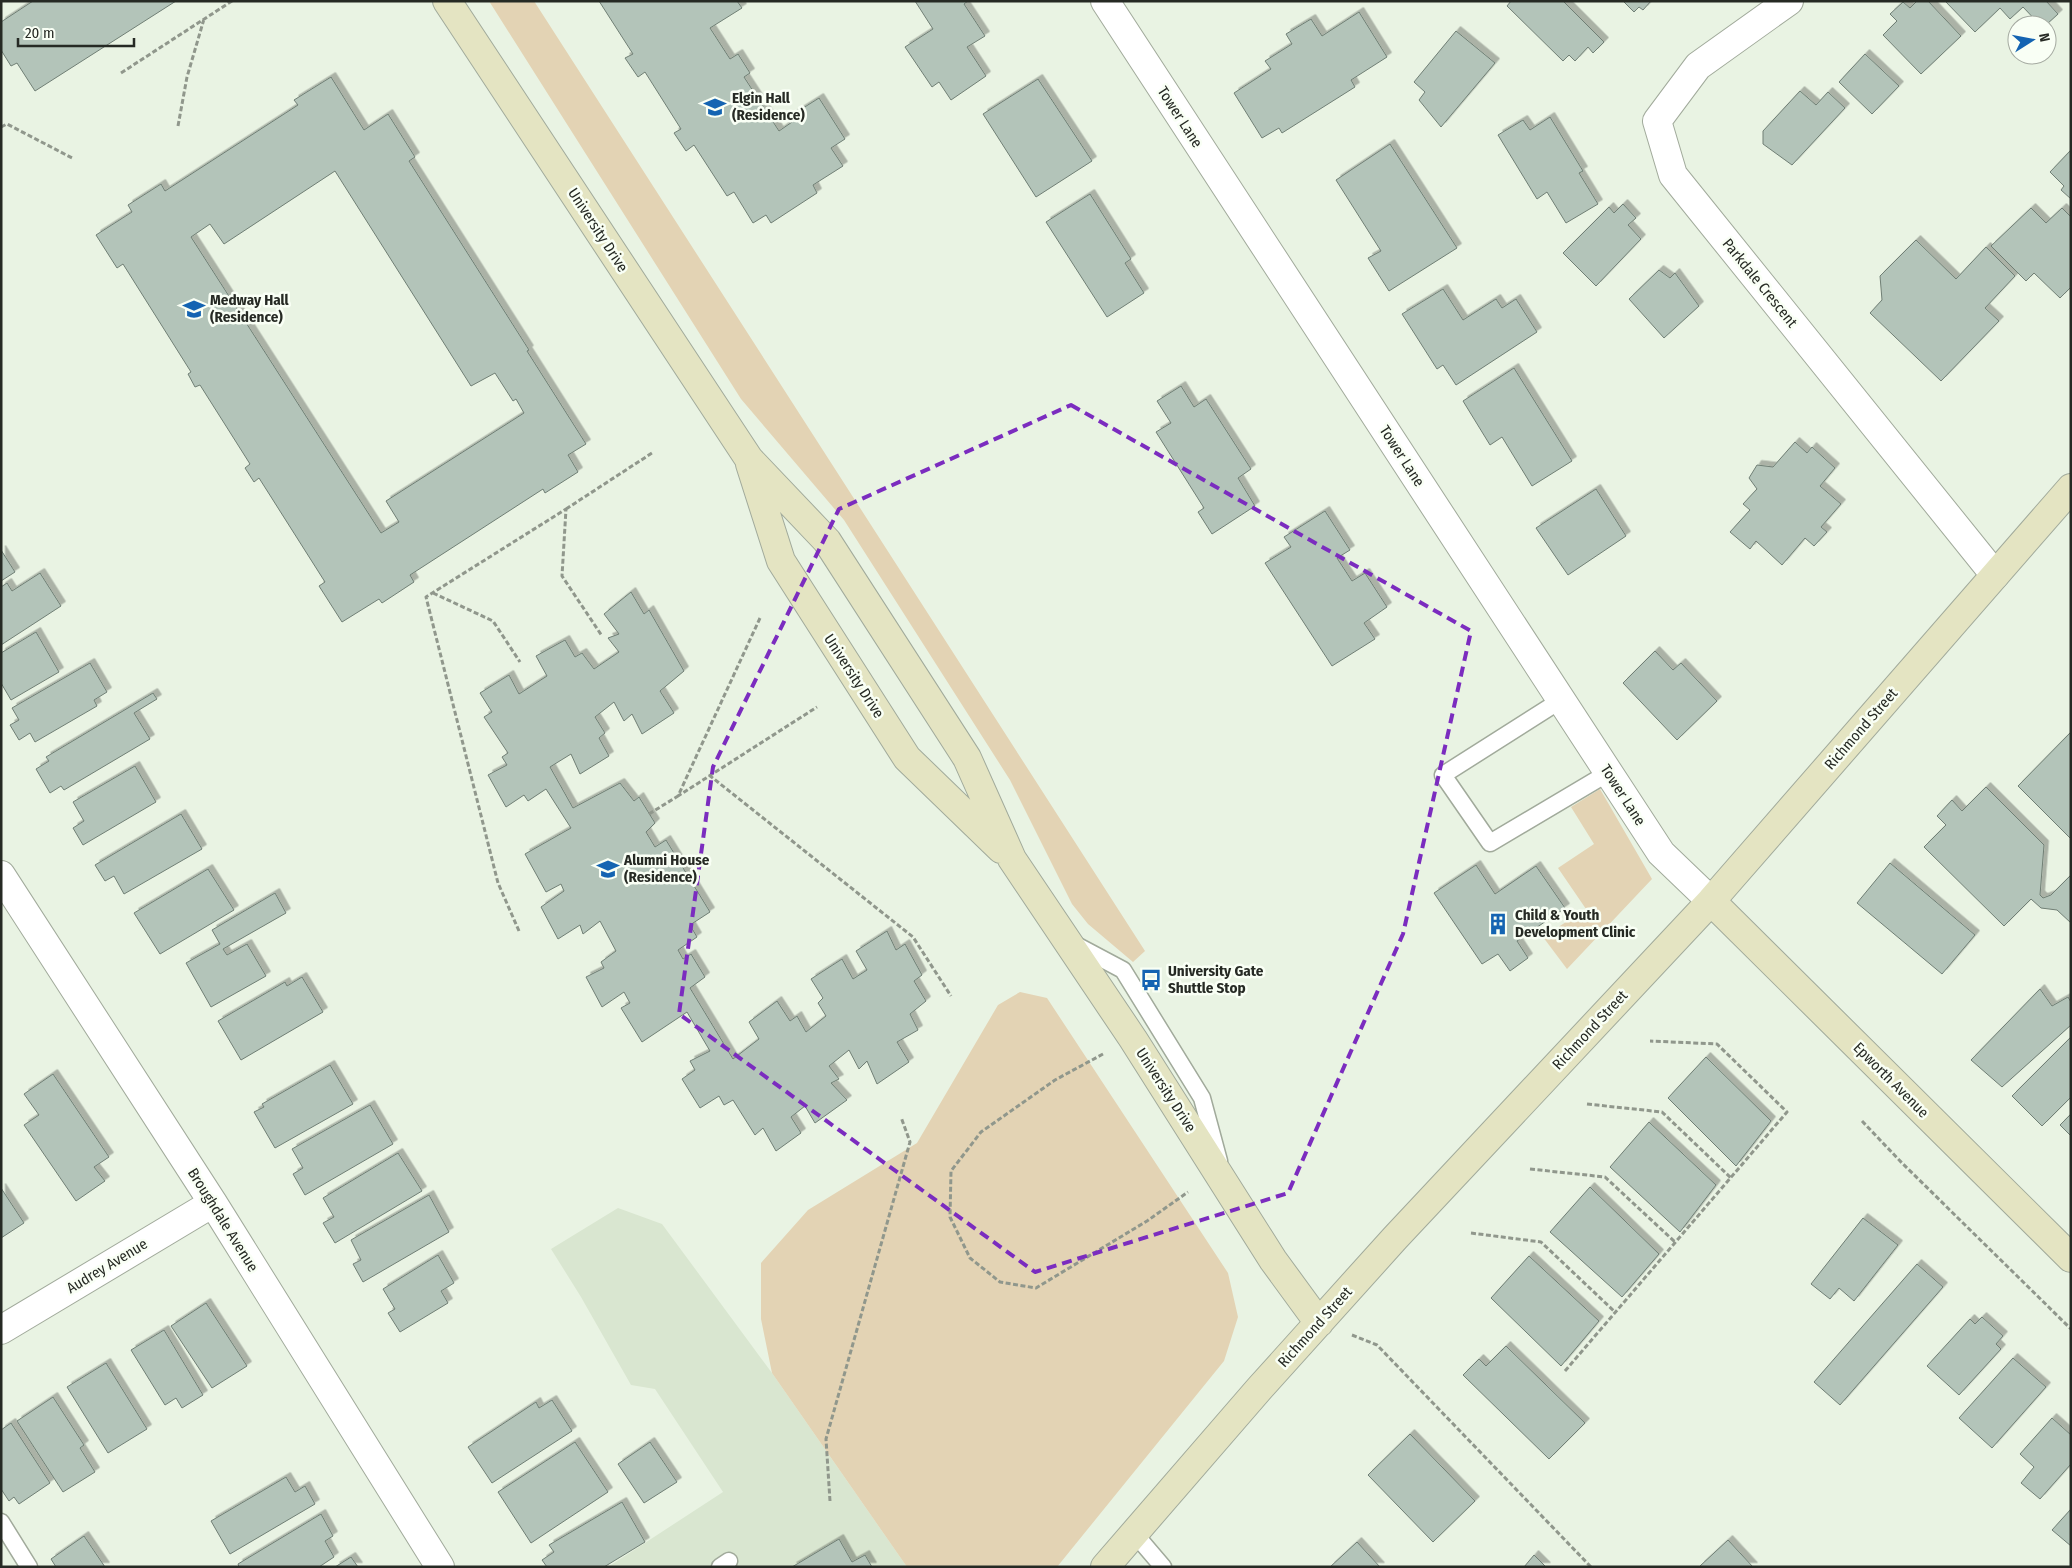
<svg xmlns="http://www.w3.org/2000/svg" width="2072" height="1568" font-family="'Fira Sans Condensed',sans-serif">
  <style>
    .built { fill: #d9e6d0 }
    .green { fill: #e3d3b4 }
    .building { fill: #b3c4b9; stroke: #707f75; fill-rule: evenodd; filter: url(#shadow) }
    .lines { fill: none; stroke-linecap: round; stroke-linejoin: round }
    .lane-casing { stroke: #a1aa9b; stroke-width: 19 }
    .street-casing { stroke: #a1aa9b; stroke-width: 30 }
    .secondary-casing { stroke: #a1aa9b; stroke-width: 30 }
    .path { stroke: #90978c; stroke-width: 3; stroke-dasharray: 5 2.5; stroke-linecap: butt }
    .lane { stroke: #fff; stroke-width: 16 }
    .street { stroke: #fff; stroke-width: 28 }
    .secondary { stroke: #e4e4c2; stroke-width: 28 }
    .marked { fill: none; stroke: #7b2cbf; stroke-width: 4; stroke-dasharray: 10 6; stroke-linejoin: round }
    .labels { text-anchor: middle; dominant-baseline: central; stroke-width: 5; stroke-linejoin: round; paint-order: stroke }
    .poi-label { font-size: 15px; font-weight: bold; fill: #262a24; stroke: #f9fff5; text-anchor: start }
    .street-label { font-size: 15px; fill: #262a24; stroke: #f9fff5 }
  </style>
  <defs>
    <filter id="shadow"><feDropShadow dx="4.5" dy="-4.5" stdDeviation="0" flood-color="#0004"/></filter>
  </defs>
  <rect width="100%" height="100%" fill="#e9f3e3"/>
  <!-- built -->
  <path class="built" d="M618,1208L662,1224L772,1373L907,1567H608L723,1492L655,1389L631,1385L581,1297L551,1249Z"/>
  <!-- green -->
  <path class="green" d="M489,1H534L1145,951L1133,962L1088,924L1072,904L1010,780L844,520L741,399Z
    M1600,789L1652,879L1567,969L1543,937L1586,909L1558,868L1594,844L1571,807Z
    M1020,992L1047,998L1228,1273L1238,1317L1224,1361L1057,1567H907L772,1373L761,1319V1263L808,1210L917,1143L998,1005Z"/>
  <!-- building -->
  <path class="building" d="M33,1H176L35,91L17,63L11,66L1,50V22Z
    M599,1H737L742,8L710,28L730,59L738,54L750,73L744,77L779,131L795,120L792,115L819,98L845,139L831,148L843,166L813,185L817,193L771,223L766,215L753,223L734,192L727,196L694,145L686,151L674,133L681,129L645,72L638,77L625,58L633,54Z
    M915,1H968L964,4L985,36L967,47L986,76L951,100L939,82L932,87L905,47L933,29Z
    M1511,1H1563L1604,42L1593,53L1588,47L1575,61L1569,55L1563,61L1507,6Z
    M1623,1H1651L1643,10L1639,7L1634,12Z
    M1917,1H1928L1961,36L1921,74L1883,35L1897,21L1890,14L1903,2L1910,8Z
    M1945,1H2046L2058,14L2046,25H2040L2023,7L2010,19L2000,8L1975,32Z
    M1359,12L1387,57L1351,80L1355,87L1282,133L1279,128L1262,138L1234,93L1271,69L1265,61L1292,44L1286,34L1311,19L1322,36Z
    M1456,31L1495,63L1441,127L1419,100L1425,92L1414,82Z
    M1865,54L1899,86L1872,114L1839,82Z
    M331,77L364,130L388,114L415,157L409,161L529,350L527,351L586,444L568,455L578,472L545,493L543,489L410,575L414,582L382,603L379,599L342,622L319,586L325,582L259,478L254,482L245,468L250,464L200,385L195,387L188,374L191,372L123,264L117,268L96,235L132,212L128,205L161,184L165,191L298,105L294,100ZM335,171L471,386L495,373L513,401L516,399L524,413L386,501L399,522L381,533L191,237L210,224L224,244Z
    M1038,79L1092,161L1036,197L983,114Z
    M1800,91L1816,105L1828,92L1845,108L1792,165L1763,144V131Z
    M1550,117L1583,171L1579,173L1598,204L1566,223L1547,192L1537,199L1498,135L1523,120L1530,130Z
    M1390,144L1457,248L1389,291L1368,258L1381,251L1336,180Z
    M2071,150V199L2061,190L2064,186L2050,172Z
    M1090,194L1131,259L1125,263L1144,293L1107,317L1046,222Z
    M1623,204L1636,218L1628,225L1641,239L1596,286L1563,253L1609,207L1614,213Z
    M2031,208L2046,223L2062,208L2071,217V287L2060,298L2034,273L2026,281L1991,246Z
    M1916,240L1956,279L1986,247L2015,276L1985,308L1999,321L1941,381L1870,313L1882,300L1880,276Z
    M1659,270L1670,278L1675,273L1699,306L1664,338L1629,299Z
    M1443,289L1463,320L1496,299L1502,308L1516,299L1537,332L1456,385L1443,365L1437,369L1402,314Z
    M1514,368L1572,461L1532,486L1502,437L1490,445L1463,401Z
    M1181,386L1194,407L1206,399L1251,469L1238,478L1255,506L1212,534L1198,512L1204,508L1156,432L1171,423L1157,401Z
    M1795,442L1807,453L1812,447L1835,468L1820,486L1841,504L1821,527L1827,532L1814,546L1805,538L1782,565L1756,541L1750,549L1730,532L1750,510L1743,504L1757,489L1749,478L1757,465L1773,467Z
    M1596,489L1626,536L1568,575L1536,528Z
    M1325,511L1350,550L1337,558L1352,581L1365,573L1387,607L1364,623L1375,639L1332,666L1265,563L1291,547L1284,537Z
    M1,550L15,572L1,581Z
    M40,573L61,606L1,645V587L7,583L12,591Z
    M631,592L644,614L649,610L684,671L660,691L674,713L642,734L632,714L624,721L614,702L595,717L605,733L599,738L609,756L580,774L571,754L550,767L573,808L620,783L634,801L639,797L655,823L646,832L655,847L666,840L710,912L690,925L697,937L678,950L683,959L691,954L705,977L690,988L733,1059L759,1039L749,1022L777,1001L790,1021L797,1016L806,1032L826,1016L818,1003L823,998L811,979L842,959L853,979L867,970L856,951L887,931L896,950L905,944L922,975L914,981L926,1001L910,1014L918,1030L897,1042L909,1062L877,1084L867,1061L859,1069L849,1050L829,1066L839,1079L831,1083L847,1100L815,1123L805,1106L791,1117L801,1133L776,1151L763,1128L755,1135L733,1100L724,1105L719,1096L700,1108L682,1079L695,1070L690,1061L710,1051L687,1012L642,1042L621,1008L630,1003L624,992L602,1007L586,977L604,968L601,962L616,951L600,921L583,934L580,925L558,939L541,907L564,891L561,884L546,892L525,854L571,828L546,789L528,801L524,795L506,807L488,775L507,765L502,757L508,753L484,717L492,712L480,693L509,675L519,694L547,676L536,656L565,640L575,657L582,653L594,669L619,652L608,638L619,634L604,614Z
    M36,632L59,672L11,700L1,683V653Z
    M1655,651L1673,670L1681,663L1717,701L1677,740L1623,683Z
    M90,663L107,692L94,700L97,706L35,742L30,733L19,740L10,725L19,720L12,708Z
    M153,693L157,699L134,713L150,739L64,790L61,786L50,793L36,769L49,761L46,757Z
    M2071,732V839L2018,786Z
    M135,766L156,802L83,845L73,828L84,821L73,802Z
    M1986,787L2044,845L2040,895L2043,898L2051,895L2071,875V923L2057,910L2041,908L2031,899L2004,926L1924,847L1946,825L1937,816L1952,800L1962,811Z
    M181,814L202,849L124,894L114,876L105,881L95,865Z
    M1890,863L1975,935L1942,974L1857,903Z
    M1476,865L1495,894L1536,866L1565,908L1517,941L1528,958L1510,971L1498,954L1482,964L1434,893Z
    M208,869L234,910L160,954L134,913Z
    M275,893L286,913L223,949L227,955L247,944L266,976L211,1007L186,963L220,944L212,930Z
    M302,977L323,1012L241,1060L218,1021L285,982L287,986Z
    M2040,989L2052,1006L2068,997L2071,1002V1025L2002,1087L1971,1060Z
    M2071,1037V1097L2042,1126L2012,1096Z
    M1706,1057L1771,1121L1736,1166L1668,1098Z
    M330,1065L353,1104L275,1148L254,1112L264,1107L262,1104Z
    M53,1074L109,1157L94,1167L105,1181L76,1201L24,1125L39,1115L24,1094Z
    M370,1105L393,1144L305,1195L293,1174L303,1168L292,1149Z
    M2071,1114V1136L2060,1125Z
    M1649,1122L1716,1185L1680,1232L1610,1167Z
    M398,1153L422,1191L335,1243L323,1223L334,1217L323,1198Z
    M1590,1187L1659,1254L1622,1297L1550,1232Z
    M1,1188L24,1223L1,1238Z
    M429,1195L449,1232L363,1282L353,1264L361,1260L351,1240Z
    M1863,1218L1898,1245L1854,1301L1839,1288L1830,1299L1811,1284Z
    M438,1255L454,1283L441,1291L448,1303L400,1332L388,1313L395,1309L383,1289Z
    M1529,1256L1599,1321L1561,1366L1491,1298Z
    M1917,1264L1943,1287L1840,1405L1814,1382Z
    M206,1303L247,1366L212,1388L171,1326Z
    M1982,1317L2003,1336L1996,1344L2001,1349L1959,1395L1927,1366L1970,1319L1975,1324Z
    M164,1330L203,1395L182,1408L176,1398L165,1405L131,1350Z
    M1506,1346L1585,1423L1549,1459L1463,1375L1479,1359L1486,1366Z
    M2013,1358L2046,1387L1992,1448L1959,1418Z
    M106,1363L147,1429L108,1453L67,1387Z
    M53,1397L84,1445L80,1448L95,1472L63,1492L17,1421Z
    M552,1400L572,1431L492,1483L468,1447L536,1402L539,1408Z
    M2052,1418L2071,1435V1464L2040,1499L2021,1483L2034,1467L2020,1454Z
    M11,1423L50,1483L19,1504L14,1497L9,1501L1,1489V1430Z
    M1410,1434L1475,1501L1433,1542L1368,1475Z
    M575,1442L608,1492L531,1543L498,1492Z
    M650,1442L677,1482L644,1503L618,1464Z
    M286,1477L295,1492L305,1486L315,1504L230,1554L211,1521Z
    M622,1502L645,1542L604,1567H547L542,1560L554,1552L549,1545Z
    M2071,1509V1546L2052,1530Z
    M321,1514L333,1536L325,1541L334,1557L319,1567H239L238,1564Z
    M84,1536L105,1567H56L51,1559Z
    M839,1539L852,1562L865,1555L872,1567H792Z
    M1728,1540L1753,1567H1701L1700,1566Z
    M1357,1542L1380,1567H1330Z
    M1534,1555L1546,1567H1524Z
    M351,1557L358,1567H335Z"/>
  <g class="lines">
    <!-- lane casing -->
    <g class="lane-casing">
      <path id="lane" d="M1561,700L1443,775L1490,843L1608,773
        M1074,944L1123,970L1202,1098L1219,1161
        M1,1522L29,1567
        M1134,1533L1163,1567
        M720,1567L729,1561"/>
    </g>
    <!-- street casing -->
    <g class="street-casing">
      <path id="street" d="M1105,1L1661,853L1711,901
        M1789,1L1698,66L1657,121L1673,175L1995,575
        M1,875L213,1203L440,1567
        M1,1330L213,1203"/>
    </g>
    <!-- secondary casing -->
    <g class="secondary-casing">
      <path id="secondary" d="M447,1L749,459L827,541L967,758L1012,859L1133,1039L1273,1260L1319,1323
        M750,464L781,561L907,758L1001,849
        M1711,901L2071,1258
        M1105,1567L1259,1389L1395,1238L1711,901L2071,488"/>
    </g>
    <!-- path -->
    <path class="path" d="M121,73L232,1
      M178,126L187,77L204,19
      M1,127L7,124L74,159
      M566,509L652,453
      M433,593L493,621L520,662
      M760,618L678,796L817,707
      M709,775L913,937L951,996
      M649,814L678,796
      M519,931L498,883L426,597L566,509L562,576L602,636
      M1103,1054L1055,1080L981,1132L951,1171L950,1217L970,1258L1000,1282L1036,1288L1147,1221L1188,1192
      M1587,1104L1662,1112L1731,1178
      M1862,1121L1902,1163L2071,1329
      M1530,1169L1605,1177L1675,1242
      M1471,1233L1541,1242L1615,1312
      M1352,1335L1377,1345L1591,1567
      M1565,1371L1787,1112L1717,1044L1650,1041
      M830,1501L826,1439L910,1142L901,1117"/>
    <!-- lane -->
    <use href="#lane" class="lane"/>
    <!-- street -->
    <use href="#street" class="street"/>
    <!-- secondary -->
    <use href="#secondary" class="secondary"/>
  </g>
  <!-- marked area -->
  <path class="marked" d="M1071,405L1471,631L1403,934L1288,1193L1035,1272L679,1014L713,767L839,509Z"/>
  <!-- icons -->
  <defs>
    <g id="university-bare" transform="scale(1.725)"><path d="M0-5L7-2L0 1L-7-2ZM-4 1L0 2.5L4 1V4Q0 6-4 4Z" fill="#1464b2" stroke="#f9fff5" stroke-width="2.5" paint-order="stroke"/></g>
    <g id="building-bare" transform="scale(1.725)"><path d="M-4-6H4V6H1V3H-1V6H-4ZM-2.5-4.3h1.7v1.8h-1.7ZM.8-4.3h1.7v1.8H.8ZM-2.5-1h1.7V.8h-1.7ZM.8-1h1.7V.8H.8Z" fill="#1464b2" stroke="#f9fff5" stroke-width="2.5" paint-order="stroke"/></g>
    <g id="bus-bare" transform="scale(1.725)"><path d="M-5-6H5V4H4V6H2V4H-2V6H-4V4H-5ZM-3.5-4V0h7V-4ZM-3.5 1.2v1.5H-2V1.2ZM2 1.2v1.5H3.5V1.2Z" fill="#1464b2" stroke="#f9fff5" stroke-width="2.5" paint-order="stroke"/></g>
  </defs>
  <g fill-rule="evenodd">
    <use href="#university-bare" x="715" y="107"/>
    <use href="#university-bare" x="194" y="309"/>
    <use href="#university-bare" x="608" y="869"/>
    <use href="#building-bare" x="1498" y="924"/>
    <use href="#bus-bare" x="1151" y="980"/>
  </g>
  <g class="labels">
    <!-- poi labels -->
    <g class="poi-label">
      <text x="732" y="98">Elgin Hall<tspan x="732" dy="17">(Residence)</tspan></text>
      <text x="210" y="300">Medway Hall<tspan x="210" dy="17">(Residence)</tspan></text>
      <text x="624" y="860">Alumni House<tspan x="624" dy="17">(Residence)</tspan></text>
      <text x="1515" y="915">Child &amp; Youth<tspan x="1515" dy="17">Development Clinic</tspan></text>
      <text x="1168" y="971">University Gate<tspan x="1168" dy="17">Shuttle Stop</tspan></text>
    </g>
    <!-- street labels -->
    <g class="street-label">
      <text transform="translate(1180 117) rotate(57)">Tower Lane</text>
      <text transform="translate(598 230) rotate(57)">University Drive</text>
      <text transform="translate(1760 283) rotate(51)">Parkdale Crescent</text>
      <text transform="translate(1402 456) rotate(57)">Tower Lane</text>
      <text transform="translate(854 676) rotate(57)">University Drive</text>
      <text transform="translate(1861 729) rotate(-49)">Richmond Street</text>
      <text transform="translate(1623 795) rotate(57)">Tower Lane</text>
      <text transform="translate(1590 1030) rotate(-47)">Richmond Street</text>
      <text transform="translate(1891 1080) rotate(45)">Epworth Avenue</text>
      <text transform="translate(1166 1090) rotate(57)">University Drive</text>
      <text transform="translate(223 1220) rotate(58)">Broughdale Avenue</text>
      <text transform="translate(107 1266) rotate(-31)">Audrey Avenue</text>
      <text transform="translate(1315 1327) rotate(-48)">Richmond Street</text>
    </g>
  </g>
  <!-- border -->
  <rect width="2072" height="1568" fill="none" stroke="#262a24" stroke-width="5"/>
  <!-- north arrow -->
  <g transform="translate(2032 40) rotate(79)"><circle r="24" fill="#f9fff5" stroke="#a5aaa1"/>
  <path d="M0-4L9 19L0 12L-9 19Z" fill="#1464b2"/>
  <text y="-8" font-size="14" font-weight="bold" text-anchor="middle" fill="#262a24">N</text>
  </g>
  <!-- scale -->
  <path d="M18 38v8h116v-8" fill="none" stroke="#262a24" stroke-width="2.5"/>
  <text x="25" y="38" font-size="15" fill="#262a24" stroke="#f9fff5" stroke-width="4" paint-order="stroke">20 m</text>
</svg>
